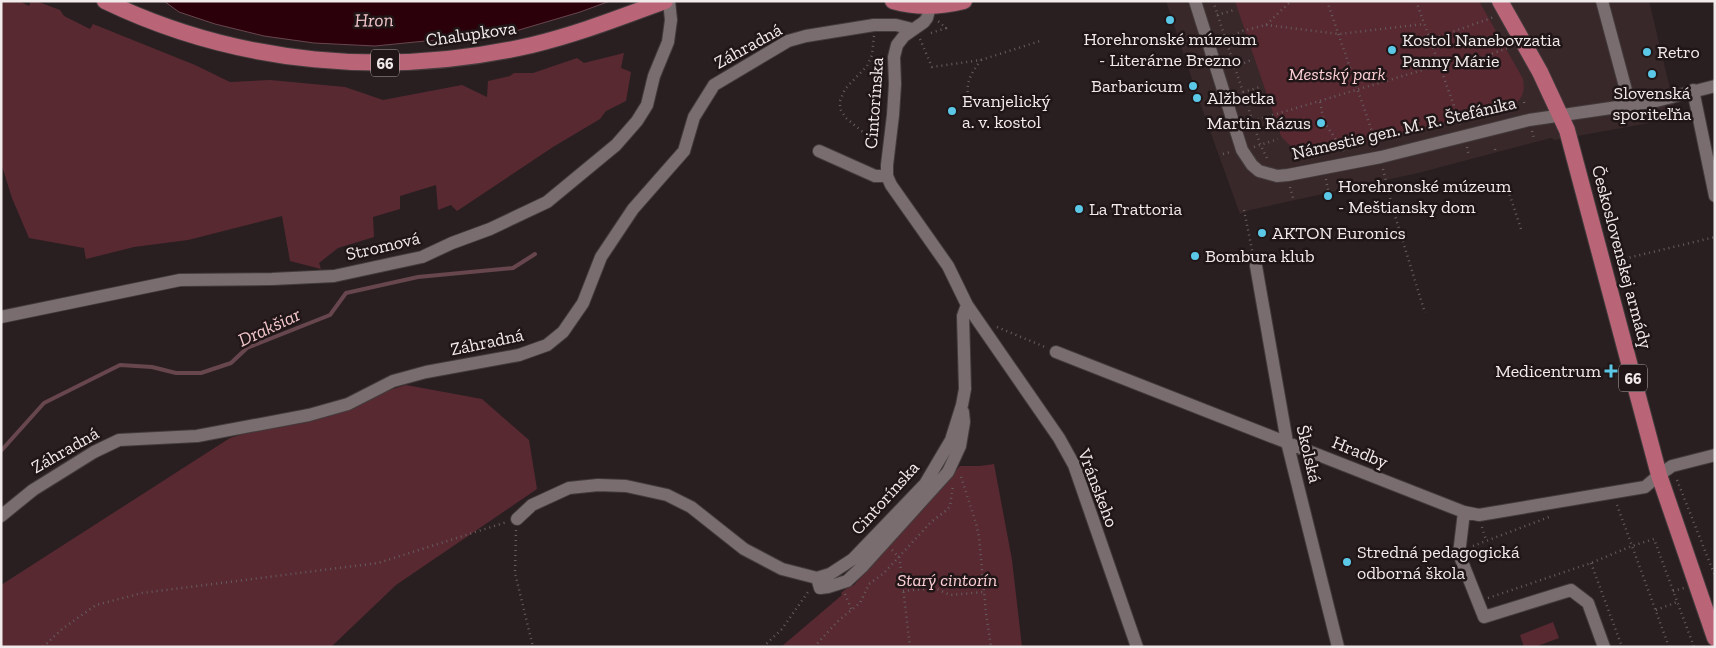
<svg xmlns="http://www.w3.org/2000/svg" width="1716" height="648" font-family="'Zilla Slab',serif">
  <style>
    .built { fill: #39282a }
    .green { fill: #592932 }
    .water { fill: #2c000b; stroke: #67464e }
    .lines { fill: none; stroke-linecap: round; stroke-linejoin: round }
    .stream { stroke: #67464e; stroke-width: 4 }
    .minor-casing { stroke: #433b3c; stroke-width: 14 }
    .major-casing { stroke: #433b3c; stroke-width: 18 }
    .path { stroke: #665d5f; stroke-width: 2.5; stroke-dasharray: 1 4; stroke-linecap: butt }
    .minor { stroke: #796d6f; stroke-width: 12 }
    .major { stroke: #ba6477; stroke-width: 16 }
    .poi-dot { fill: #5bc8e7; stroke: #201617; stroke-width: 2 }
    .labels { text-anchor: middle; dominant-baseline: central; stroke-width: 5; stroke-linejoin: round; paint-order: stroke }
    .shield { fill: #201617; stroke: #b3abac; stroke-width: 1 }
    .shield-label { font-size: 16px; font-weight: bold; fill: #f2ebec }
    .street-label { font-size: 18px; fill: #f2ebec; stroke: #201617 }
    .poi-label { font-size: 18px; fill: #f2ebec; stroke: #201617; text-anchor: start }
    .park-label { font-size: 18px; font-style: italic; fill: #fdd0d6; stroke: #201617 }
    .water-label { font-size: 19px; font-style: italic; fill: #f2c6cb; stroke: #201617 }
  </style>
  <rect width="100%" height="100%" fill="#291f21"/>
  <!-- built -->
  <path class="built" d="M1166,1H1649L1677,118L1555,140L1551,138L1418,173L1250,210L1240,214L1200,103Z"/>
  <!-- green -->
  <path class="green" d="M1,1H19L29,6L31,1H36L60,10L64,16L90,29L93,24L195,65L230,82L270,80L345,87L383,100L462,85L487,97L488,81L510,76L514,73H533L577,58L584,63L624,53L621,68L631,72L626,101L606,111L600,119L553,147L457,211L451,205L438,210L436,185L400,196V209L373,217L374,237L338,248L319,263L321,269L290,261L282,216L188,240L134,247L86,259L84,248L29,238L12,198L1,163Z
    M1235,1H1479L1523,79C1525,91 1523,100 1511,106L1322,153C1304,153 1293,151 1281,136Z
    M406,385L482,399L529,440L537,489L396,585L331,647H1V585L230,438Z
    M994,464L1012,560L1022,647H781L842,595L841,593L852,584L853,586L960,466H980Z
    M1553,622L1559,638L1535,647H1524L1520,635Z"/>
  <!-- water -->
  <path class="water" d="M164,1H610L580,12L519,30L496,34L375,46L314,43L264,36L215,24L179,12Z"/>
  <g class="lines">
    <!-- stream -->
    <path class="stream" d="M1,451L44,403L120,365L152,367L176,373H201L231,363L247,348L330,315L346,293L418,277L513,268L535,254"/>
    <!-- minor casing -->
    <g class="minor-casing">
      <path id="minor" d="M1195,1L1242,150L1252,165L1259,171L1277,176L1288,175L1381,157L1529,120L1652,102L1715,86
        M1602,1L1630,105
        M930,7L927,18L924,22L904,36L897,45L894,57L895,84L893,115L887,165V176L891,185L948,266L967,305L1059,438L1074,465L1137,647
        M1693,90L1715,196
        M819,151L875,176H887
        M1256,266L1287,442L1338,647
        M1,317L180,280L272,279L334,276L422,257L452,243L490,229L547,202L616,145L637,121L647,105L654,76L668,42L671,20L669,1
        M1056,352L1464,512L1479,515L1645,487L1659,475L1672,466L1715,455
        M1464,512L1459,554L1484,617L1571,590L1588,603L1604,647
        M1,516L33,490L94,452L119,440L197,436L309,415L348,404L393,381L426,372L519,355L547,345L563,332L583,303L601,257L633,209L684,151L694,117L714,85L788,41L806,36L874,25H896L912,29
        M517,519L532,505L569,488L598,485L626,486L667,495L691,507L744,549L782,569L817,578L830,574L853,559L925,484L951,440L962,405L965,389L963,316L967,305
        M817,578L820,588L828,587L847,581L863,566L948,472L960,446L964,422L963,412"/>
    </g>
    <!-- major casing -->
    <g class="major-casing">
      <path id="major" d="M105,1C238,65 389,78 532,45C578,34 621,17 665,1
        M893,1C917,8 940,7 964,1
        M1500,1L1540,72L1567,130L1659,475L1715,638"/>
    </g>
    <!-- path -->
    <path class="path" d="M1213,1L1260,144L1268,160
      M1327,1L1377,146
      M1416,1L1461,125
      M1217,15L1234,10
      M1266,25L1339,34L1424,24
      M931,33L946,28L938,21
      M874,36L872,55L867,66L845,89L840,101V109L846,118L877,144
      M920,39L932,67L981,60L1040,41
      M1430,40L1494,17
      M1220,42L1242,31L1266,25L1291,1
      M1478,59L1510,47
      M1192,61L1201,58
      M1235,67L1251,60
      M1243,92L1260,87
      M969,102C965,83 970,75 981,60
      M1320,102L1324,122L1344,151
      M1524,102L1525,106
      M1253,121L1439,65
      M1532,131L1534,139
      M1254,147L1278,139
      M1467,147L1469,156
      M1495,149L1496,153
      M1223,154L1231,152
      M1383,169L1392,206L1425,313
      M1326,179L1328,190
      M1290,187L1293,198
      M1508,190L1522,232
      M1244,210L1253,255
      M1615,261L1715,237
      M997,327L1045,347
      M961,477L976,523L979,537L986,613L991,647
      M1677,480L1715,576
      M1617,505L1669,647
      M1482,527L1486,540
      M516,530L515,573L533,647
      M1473,546L1549,517
      M892,550L899,557L900,562L910,647
      M1591,563L1622,647
      M903,591L935,588L950,595L984,592
      M1673,591L1684,588
      M845,594L852,611
      M1488,598L1591,563L1632,546L1654,539L1694,647
      M1656,610L1677,602
      M43,647L62,629L96,605L142,593L378,563L507,522
      M763,647L782,629L808,592
      M814,647L839,620L860,603L869,584L884,573L931,522L947,510L950,506L953,486"/>
    <!-- minor -->
    <use href="#minor" class="minor"/>
    <!-- major -->
    <use href="#major" class="major"/>
  </g>
  <!-- markers -->
  <g class="poi-dot">
    <circle cx="1170" cy="20" r="5"/>
    <circle cx="1392" cy="50" r="5"/>
    <circle cx="1647" cy="52" r="5"/>
    <circle cx="1652" cy="74" r="5"/>
    <circle cx="1193" cy="86" r="5"/>
    <circle cx="1197" cy="98" r="5"/>
    <circle cx="952" cy="111" r="5"/>
    <circle cx="1321" cy="123" r="5"/>
    <circle cx="1328" cy="196" r="5"/>
    <circle cx="1079" cy="209" r="5"/>
    <circle cx="1262" cy="233" r="5"/>
    <circle cx="1195" cy="256" r="5"/>
    <path d="M1608.5 363.5h5v5h5v5h-5v5h-5v-5h-5v-5h5z"/>
    <circle cx="1347" cy="562" r="5"/>
  </g>
  <g class="labels">
    <!-- shield labels -->
    <g class="shield">
      <rect x="371" y="49.5" width="28" height="27" rx="4"/>
      <rect x="1619" y="364.5" width="28" height="27" rx="4"/>
    </g>
    <g class="shield-label">
      <text x="385" y="63">66</text>
      <text x="1633" y="378">66</text>
    </g>
    <!-- street labels -->
    <g class="street-label">
      <text transform="translate(471 34) rotate(-8)">Chalupkova</text>
      <text transform="translate(748 46) rotate(-29)">Záhradná</text>
      <text transform="translate(874 103) rotate(-86)">Cintorínska</text>
      <text transform="translate(1404 128) rotate(-13)">Námestie gen. M. R. Štefánika</text>
      <text transform="translate(383 246) rotate(-13)">Stromová</text>
      <text transform="translate(1622 257) rotate(75)">Československej armády</text>
      <text transform="translate(487 342) rotate(-12)">Záhradná</text>
      <text transform="translate(65 450) rotate(-30)">Záhradná</text>
      <text transform="translate(1360 452) rotate(22)">Hradby</text>
      <text transform="translate(1309 454) rotate(77)">Školská</text>
      <text transform="translate(1098 488) rotate(69)">Vránskeho</text>
      <text transform="translate(885 498) rotate(-48)">Cintorínska</text>
    </g>
    <!-- poi labels -->
    <g class="poi-label">
      <text x="1170" y="39" text-anchor="middle">Horehronské múzeum<tspan x="1170" dy="21">- Literárne Brezno</tspan></text>
      <text x="1402" y="40">Kostol Nanebovzatia<tspan x="1402" dy="21">Panny Márie</tspan></text>
      <text x="1657" y="52">Retro</text>
      <text x="1183" y="86" text-anchor="end">Barbaricum</text>
      <text x="1652" y="93" text-anchor="middle">Slovenská<tspan x="1652" dy="21">sporiteľňa</tspan></text>
      <text x="1207" y="98">Alžbetka</text>
      <text x="962" y="101">Evanjelický<tspan x="962" dy="21">a. v. kostol</tspan></text>
      <text x="1311" y="123" text-anchor="end">Martin Rázus</text>
      <text x="1338" y="186">Horehronské múzeum<tspan x="1338" dy="21">- Meštiansky dom</tspan></text>
      <text x="1089" y="209">La Trattoria</text>
      <text x="1272" y="233">AKTON Euronics</text>
      <text x="1205" y="256">Bombura klub</text>
      <text x="1601" y="371" text-anchor="end">Medicentrum</text>
      <text x="1357" y="552">Stredná pedagogická<tspan x="1357" dy="21">odborná škola</tspan></text>
    </g>
    <!-- park labels -->
    <g class="park-label">
      <text x="1337" y="74">Mestský park</text>
      <text x="947" y="580">Starý cintorín</text>
    </g>
    <!-- water labels -->
    <g class="water-label">
      <text transform="translate(374 20) rotate(-1)">Hron</text>
      <text transform="translate(269 327) rotate(-25)">Drakšiar</text>
    </g>
  </g>
  <!-- border -->
  <rect width="1716" height="648" fill="none" stroke="#f2ebec" stroke-width="5"/>
</svg>
